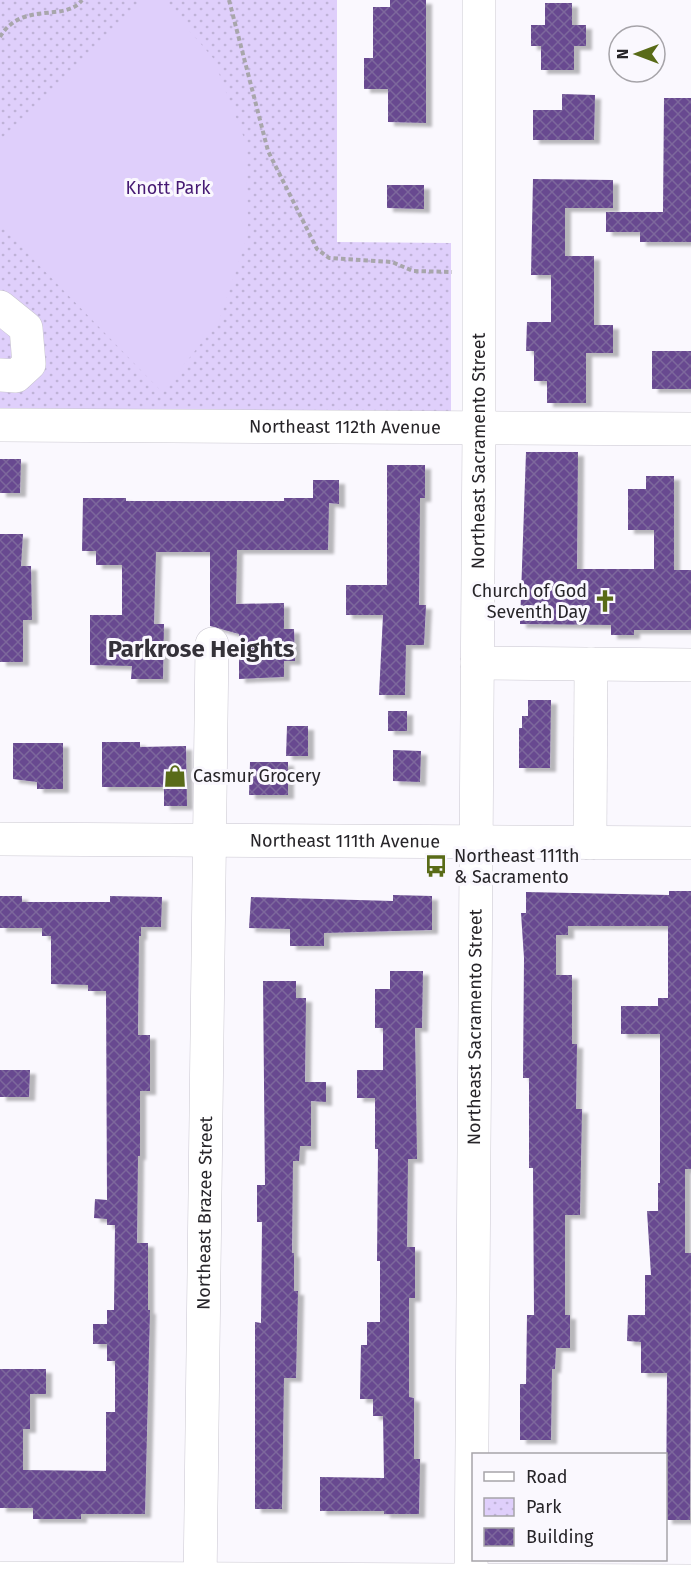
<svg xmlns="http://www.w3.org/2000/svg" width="691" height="1585" font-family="'Fira Sans',sans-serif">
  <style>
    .park { fill: url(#park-dots) }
    .pitch { fill: #dfcffb }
    .building { fill: url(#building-cross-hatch); filter: url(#shadow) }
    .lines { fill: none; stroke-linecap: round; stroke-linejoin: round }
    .minor-casing { stroke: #c9c6d0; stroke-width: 34 }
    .path { stroke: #a8a6ab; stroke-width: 4; stroke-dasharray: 4.5 3; stroke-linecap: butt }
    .minor { stroke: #fff; stroke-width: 33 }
    .labels { text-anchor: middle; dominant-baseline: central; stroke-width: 6; stroke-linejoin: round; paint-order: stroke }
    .park-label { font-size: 18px; fill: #461a73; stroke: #faf8fe }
    .street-label { font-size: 18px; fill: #272529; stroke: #faf8fe }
    .poi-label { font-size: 18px; fill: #272529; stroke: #faf8fe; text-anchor: start }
    .district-label { font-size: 24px; font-weight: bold; fill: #343139; stroke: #faf8fe }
  </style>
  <defs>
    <pattern id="park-dots" width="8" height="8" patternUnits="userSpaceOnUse" patternTransform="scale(1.5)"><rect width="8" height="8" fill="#dfcffb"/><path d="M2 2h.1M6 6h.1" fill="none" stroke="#bfb2d7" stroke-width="1.8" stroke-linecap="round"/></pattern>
    <pattern id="building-cross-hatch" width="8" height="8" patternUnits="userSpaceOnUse" patternTransform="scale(1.5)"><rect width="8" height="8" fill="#674a90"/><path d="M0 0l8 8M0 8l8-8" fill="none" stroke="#7d679c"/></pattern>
    <filter id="shadow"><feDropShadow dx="6" dy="4" stdDeviation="1.5" flood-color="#0004"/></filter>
  </defs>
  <rect width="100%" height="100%" fill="#faf8fe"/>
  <!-- park -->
  <path class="park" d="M0,0H337V242L451,243V414L0,410Z"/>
  <!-- pitch -->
  <path class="pitch" d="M142,0H163L213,58L246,143L248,234L219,321L162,392L0,225V140Z"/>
  <!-- building -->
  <path class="building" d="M390,0H426V123L388,122V89H364V58H373V7H390Z
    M545,3H572V25H586V46H574V70H541V46H531V25H545Z
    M562,94L595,95L594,140H533V110H562Z
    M664,98H691V242H640V232H606V212H663Z
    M533,179L613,180V208H565V256H594V325H613V353H586V403H547V381H534V351H526L527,322H551V275H531Z
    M387,185H424V209L387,208Z
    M652,351H691V389H652Z
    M526,452H578L577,569H654V530H628V489H646V476H674V570H691V630H634V635H611V625L520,624Z
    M0,459H21L20,493H0Z
    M387,465H425V498H420L419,605H426L424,645H406L405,695H379L383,615H346V585H387Z
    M313,480H339V504L329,503L328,550H237L236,604L284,603V629H294L295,661H284V677L239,679V634L210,626V552H156L154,624H164L163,679H131L132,666L90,665V615H122V565H96V551H82L83,498H126V501H284V498H313Z
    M0,534H23L21,566H31L32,620H23V662H0Z
    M528,700H551L550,768H519V728H522V716H528Z
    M388,711H407V731H388Z
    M287,726H308V756H286Z
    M102,742H140V747L186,746L187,806H164V787H102Z
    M13,743H63V789H37V782L13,779Z
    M393,750L421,751L420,782L393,781Z
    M250,762H288V795H249Z
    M669,891H691V1169H685V1253H691L690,1520H666L667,1373H641V1342L627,1341L628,1315H645V1275H651L647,1211H658V1183H660V1034H621V1006H658V998H668V926H568V935H556V975H572V1044H577L576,1109H582L580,1215H565V1315H570V1348H556L555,1369H552L551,1440H520V1384H526L527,1315H534L533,1168H529V1078H523L524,958L521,913H526V892L669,895Z
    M393,895L432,896V930L324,933V946H290V929L249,928L251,897L393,901Z
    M0,896H22V902H110V896L162,897L161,927H141V936H139L138,1035H150V1091H140V1156H138L137,1243H148V1310H150L145,1514H81V1519H33V1508H0V1369H46V1394H30V1429H23V1470L106,1471V1412H115V1361H107V1344H93V1324H107V1310H114L115,1225H107V1219L94,1218L95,1199L107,1200L106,991H88V985L51,984V936H42V928H0Z
    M390,971H423L422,1028H415L417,1159H408L407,1247H415V1298H409V1397L414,1398V1459H420L419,1514H384V1511H320V1477L384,1478L383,1416H373V1399H360L361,1345H367V1322H380V1261H377L378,1149H375V1098H357V1070H383V1028H375V989H390Z
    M263,981H296V998H306L305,1082H326V1102L311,1101V1146H300L299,1161H293L292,1253H294V1291H298L296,1378H284L282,1509H255V1322L261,1323L262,1222H257V1185H265Z
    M0,1070H30L29,1097H0Z"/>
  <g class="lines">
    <!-- minor casing -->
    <g class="minor-casing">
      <g id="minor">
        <path d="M0,307L26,328L29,364L16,376L0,375"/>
        <path id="s1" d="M0,425L691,429"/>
        <path d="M477,663L691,665"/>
        <path id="s2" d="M0,839L691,843"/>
        <path d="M590,843L591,664"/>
        <path d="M0,1578L691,1581"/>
        <path id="s3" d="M200,1585L212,644"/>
        <path id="s4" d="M471,1585L479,428V0"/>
      </g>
    </g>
    <!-- path -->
    <path class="path" d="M229,0L268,151L317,249L329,258L392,262L413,271L452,272
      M0,37C22,0 65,23 82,0"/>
    <!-- minor -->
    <use href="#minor" class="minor"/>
  </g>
  <!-- icons -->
  <defs>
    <g id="church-bare" transform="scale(1.8)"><path d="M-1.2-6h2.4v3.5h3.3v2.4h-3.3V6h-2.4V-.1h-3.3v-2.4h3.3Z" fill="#596b18" stroke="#faf8fe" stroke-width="2.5" paint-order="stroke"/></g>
    <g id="shop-bare" transform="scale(1.8)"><path d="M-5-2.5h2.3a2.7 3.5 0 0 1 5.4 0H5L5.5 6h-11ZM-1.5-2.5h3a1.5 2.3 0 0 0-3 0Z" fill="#596b18" stroke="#faf8fe" stroke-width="2.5" paint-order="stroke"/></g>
    <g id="bus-bare" transform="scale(1.8)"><path d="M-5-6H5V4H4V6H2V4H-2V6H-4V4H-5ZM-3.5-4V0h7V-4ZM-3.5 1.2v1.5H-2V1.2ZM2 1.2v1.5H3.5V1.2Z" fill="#596b18" stroke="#faf8fe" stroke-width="2.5" paint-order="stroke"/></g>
  </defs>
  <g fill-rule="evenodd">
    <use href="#church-bare" x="605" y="601"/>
    <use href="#shop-bare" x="175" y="776"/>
    <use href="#bus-bare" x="436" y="866"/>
  </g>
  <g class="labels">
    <!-- park labels -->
    <g class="park-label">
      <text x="168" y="188">Knott Park</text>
    </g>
    <!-- street labels -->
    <g class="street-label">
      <text stroke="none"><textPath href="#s1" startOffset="345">Northeast 112th Avenue</textPath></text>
      <text stroke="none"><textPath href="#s4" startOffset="1134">Northeast Sacramento Street</textPath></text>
      <text stroke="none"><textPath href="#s2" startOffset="345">Northeast 111th Avenue</textPath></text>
      <text stroke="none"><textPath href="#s4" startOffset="558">Northeast Sacramento Street</textPath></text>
      <text stroke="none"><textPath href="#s3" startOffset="372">Northeast Brazee Street</textPath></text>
    </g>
    <!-- poi labels -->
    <g class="poi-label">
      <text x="587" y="591" text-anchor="end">Church of God<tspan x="587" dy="21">Seventh Day</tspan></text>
      <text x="193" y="776">Casmur Grocery</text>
      <text x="454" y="856">Northeast 111th<tspan x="454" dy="21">&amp; Sacramento</tspan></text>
    </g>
    <!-- district labels -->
    <g class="district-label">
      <text x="201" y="649">Parkrose Heights</text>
    </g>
  </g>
  <!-- legend -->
  <rect x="472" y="1453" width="195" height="108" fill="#faf8fe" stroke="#a6a4a9" stroke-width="1.5"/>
  <rect x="484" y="1472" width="30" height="9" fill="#ffffff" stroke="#a6a4a9" stroke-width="1.5"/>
  <text x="526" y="1483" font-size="18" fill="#272529">Road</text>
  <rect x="484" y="1498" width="30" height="18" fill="url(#park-dots)" stroke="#a6a4a9" stroke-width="1.5"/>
  <text x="526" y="1513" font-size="18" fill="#272529">Park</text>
  <rect x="484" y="1528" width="30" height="18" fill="url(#building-cross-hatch)" stroke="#a6a4a9" stroke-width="1.5"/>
  <text x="526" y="1543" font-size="18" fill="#272529">Building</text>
  <!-- north arrow -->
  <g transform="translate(637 54) rotate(270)"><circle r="28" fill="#faf8fe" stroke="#a6a4a9" stroke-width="1.5"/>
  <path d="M0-4.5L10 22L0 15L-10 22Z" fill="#596b18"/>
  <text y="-9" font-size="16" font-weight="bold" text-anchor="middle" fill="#272529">N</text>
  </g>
</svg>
